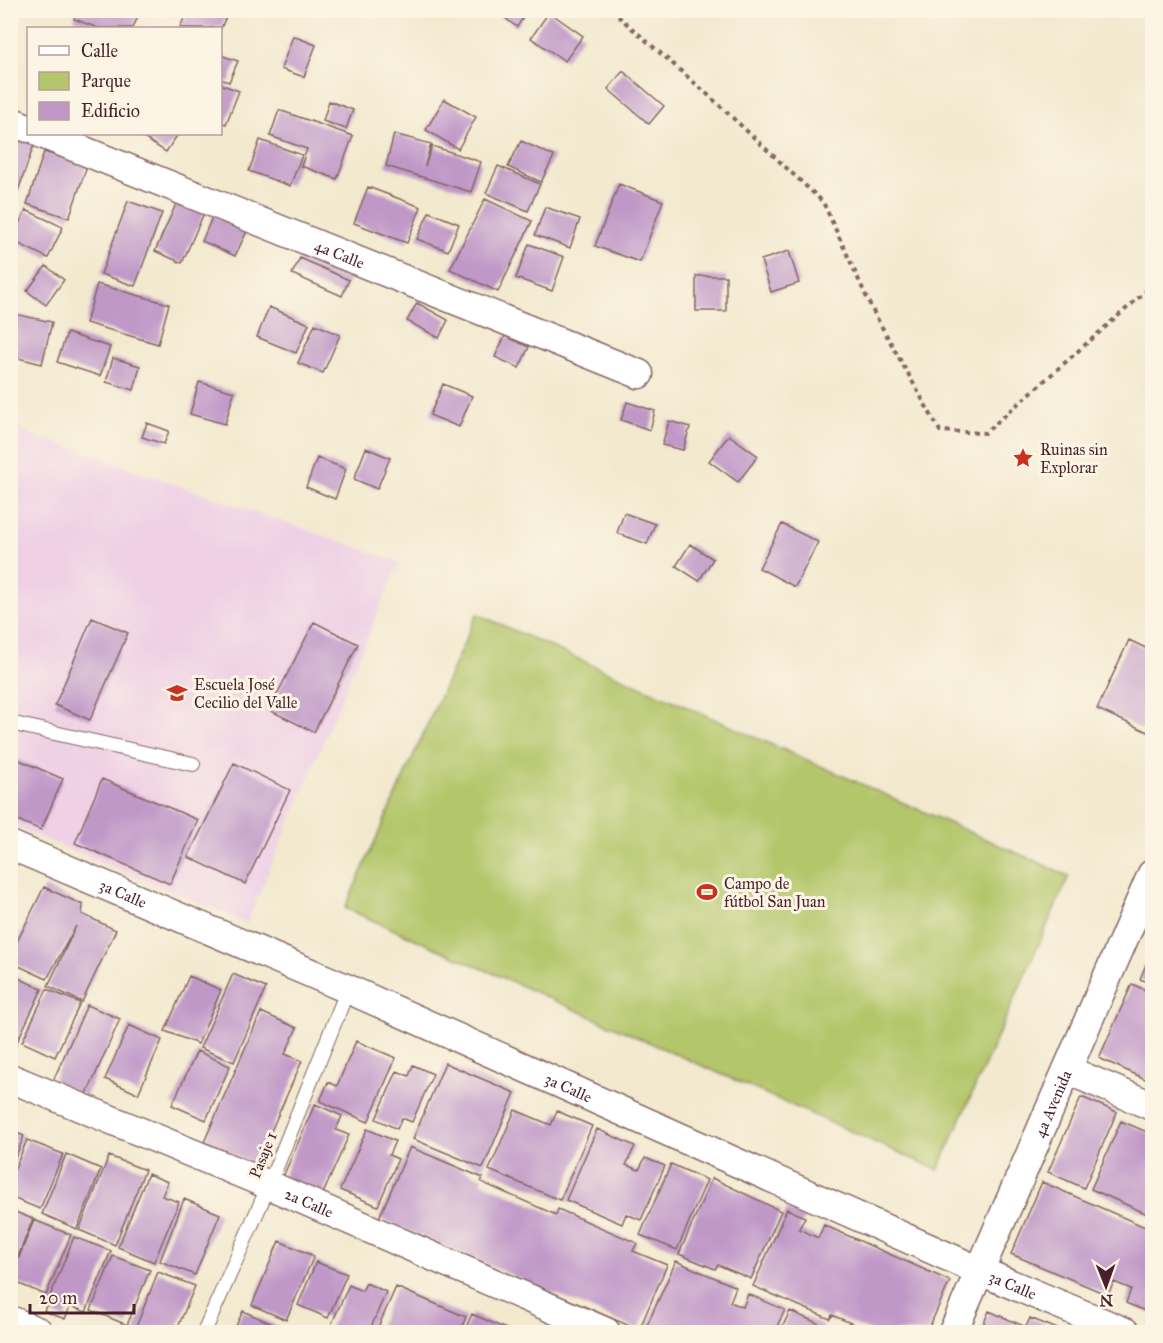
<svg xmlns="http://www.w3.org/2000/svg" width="1163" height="1343" font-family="'IM FELL Great Primer',serif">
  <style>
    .built { fill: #efd0e5 }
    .green { fill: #b3c66a; stroke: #7e724a; stroke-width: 1.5 }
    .building { fill: #bf98c8 }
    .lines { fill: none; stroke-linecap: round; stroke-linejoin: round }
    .lane-casing { stroke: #856664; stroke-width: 16 }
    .street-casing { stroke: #856664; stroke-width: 31 }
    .path { stroke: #856664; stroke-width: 4; stroke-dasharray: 4.5 4.5; stroke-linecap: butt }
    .lane { stroke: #fff; stroke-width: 14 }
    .street { stroke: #fff; stroke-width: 28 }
    .labels { text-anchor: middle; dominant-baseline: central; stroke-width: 6; stroke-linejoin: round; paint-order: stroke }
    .street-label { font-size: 16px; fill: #4a1f2b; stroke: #fcf5e5 }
    .poi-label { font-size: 16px; fill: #4a1f2b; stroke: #fcf5e5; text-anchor: start }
  </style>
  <rect width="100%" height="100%" fill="#fcf5e5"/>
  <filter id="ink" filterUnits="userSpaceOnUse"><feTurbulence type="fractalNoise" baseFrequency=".0167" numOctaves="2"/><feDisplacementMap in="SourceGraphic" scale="12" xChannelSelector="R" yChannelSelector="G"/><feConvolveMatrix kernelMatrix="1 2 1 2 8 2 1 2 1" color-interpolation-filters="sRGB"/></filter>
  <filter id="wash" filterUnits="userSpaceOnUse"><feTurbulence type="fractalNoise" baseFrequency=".008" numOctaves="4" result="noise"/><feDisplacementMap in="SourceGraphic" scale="24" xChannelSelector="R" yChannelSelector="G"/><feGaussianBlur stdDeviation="1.35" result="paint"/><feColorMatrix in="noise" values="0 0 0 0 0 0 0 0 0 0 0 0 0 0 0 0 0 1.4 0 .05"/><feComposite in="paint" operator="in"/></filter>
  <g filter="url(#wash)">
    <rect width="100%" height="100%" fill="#f2e9cf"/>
    <!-- built -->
    <path class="built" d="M11,427L399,562L247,923L11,825Z"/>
    <!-- green -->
    <path class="green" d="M477,614L1069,876L938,1170L345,908Z"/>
    <g id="blocks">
      <!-- building -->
      <path class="building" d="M77,10H123L138,16L133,28H98L74,19Z
        M188,10H229L221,28H183L180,27Z
        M494,10H528L517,27Z
        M549,12L583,36L565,61L531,38Z
        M293,36L316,45L304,77L281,69Z
        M220,55L238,61L229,82L220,79Z
        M623,71L664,106L649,124L608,89Z
        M220,84L239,91L226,124L220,122Z
        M444,99L476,117L458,149L426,130Z
        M329,101L353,110L346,129L323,121Z
        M279,110L353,136L337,179L301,166L307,149L270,136Z
        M10,130L36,139L18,191L10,188Z
        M141,134H178L166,152L139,135Z
        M394,134L431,144L425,166L432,146L481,162L471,192L386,166Z
        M260,140L302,155L290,186L249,171Z
        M521,141L554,156L541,182L508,167Z
        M44,152L87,166L69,218L27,204Z
        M498,166L540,184L528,211L486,193Z
        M619,184L663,201L640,262L595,246Z
        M368,187L421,207L407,243L354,223Z
        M485,199L532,221L498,292L450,269Z
        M128,201L162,213L135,286L101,274Z
        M177,202L204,213L182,263L155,251Z
        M545,207L580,219L570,248L535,235Z
        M26,210L63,227L48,258L11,240Z
        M429,212L459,224L448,251L417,239Z
        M213,215L247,231L235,256L202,241Z
        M529,244L564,257L552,291L516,278Z
        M789,251L799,283L771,292L761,260Z
        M300,258L349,280L342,296L292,274Z
        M46,266L64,280L46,305L27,291Z
        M696,276H726V311H696Z
        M97,284L169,304L158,344L86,323Z
        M417,303L448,320L439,338L407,321Z
        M269,307L309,324L296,353L257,337Z
        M10,313L52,322L42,364L10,356Z
        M315,324L340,335L323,373L298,363Z
        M67,333L110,347L100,376L57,362Z
        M505,336L529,347L519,368L495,357Z
        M113,358L140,366L134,390L106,382Z
        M199,382L234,392L225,424L190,414Z
        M443,384L472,396L459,427L430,415Z
        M627,402L655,411L650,430L621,420Z
        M669,421L690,427L683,450L662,445Z
        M147,423L169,431L164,444L142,437Z
        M729,435L758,456L738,482L709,461Z
        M366,448L390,458L377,489L354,479Z
        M317,458L346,469L335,499L306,487Z
        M624,513L655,524L647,544L617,533Z
        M782,524L818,542L795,587L759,568Z
        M690,544L713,559L699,581L676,566Z
        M92,618L128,633L90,720L55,705Z
        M314,622L358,644L314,732L269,710Z
        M1129,640L1152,651V734L1097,709Z
        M10,756L63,779L41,830L10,817Z
        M234,763L290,790L245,884L188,857Z
        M102,779L198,820L170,884L75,843Z
        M44,887L83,905L82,914L116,930L82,1002L48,986L76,926L47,979L10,962V956Z
        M1152,950V984L1140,979Z
        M10,974L42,989L10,1057Z
        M233,974L266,988L234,1062L200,1048Z
        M189,976L221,990L198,1044L165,1031Z
        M1132,984L1152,993V1082L1099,1058Z
        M47,989L80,1003L55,1057L22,1042Z
        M87,1005L120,1019L86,1096L53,1081Z
        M261,1012L297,1028L285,1054L302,1061L256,1165L204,1142Z
        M129,1025L162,1040L138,1094L105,1079Z
        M356,1041L396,1058L368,1122L320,1101L328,1082L337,1086Z
        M197,1051L230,1066L206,1120L172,1105Z
        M445,1063L515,1093L483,1168L413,1139Z
        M413,1065L433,1074L412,1122L402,1118L397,1129L376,1119L397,1071L409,1076Z
        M1081,1097L1117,1112L1084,1188L1048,1172Z
        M315,1104L342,1116L336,1130L349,1135L322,1196L282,1179Z
        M515,1110L551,1125L557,1111L592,1126L560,1200L489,1170Z
        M1121,1121L1152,1134V1216L1091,1189Z
        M367,1129L395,1141L389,1155L398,1159L378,1206L340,1190Z
        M597,1129L635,1146L626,1165L639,1170L645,1158L665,1166L641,1220L626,1214L622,1224L566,1200Z
        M10,1130L24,1136L11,1168H10Z
        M27,1140L63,1154L40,1209L10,1197V1180Z
        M410,1147L483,1178L481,1182L556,1215L558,1209L637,1243L633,1251L667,1265L639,1330L379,1218Z
        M66,1154L101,1169L77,1229L42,1214Z
        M109,1156L145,1170L115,1245L79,1230Z
        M671,1164L707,1180L677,1250L640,1235Z
        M148,1174L168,1182L162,1196L179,1202L154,1262L118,1247Z
        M712,1178L781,1211L751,1279L718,1265L715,1269L679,1254Z
        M1042,1182L1152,1230V1314L1126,1303L1131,1289L1114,1282L1108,1295L1011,1254Z
        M184,1199L220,1214L195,1275L160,1261Z
        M787,1209L805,1217L799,1229L818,1238L824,1225L950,1281L927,1332H872L832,1315L830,1319L753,1286Z
        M10,1210L33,1219L11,1274H10Z
        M34,1220L71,1235L46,1295L10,1280Z
        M74,1237L111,1251L86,1312L70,1306L65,1319L44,1311Z
        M279,1241L314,1256L286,1320L252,1305Z
        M113,1256L150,1270L127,1325L91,1310Z
        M676,1261L736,1287L730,1302L743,1307L748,1294L785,1310L774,1332H644Z
        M316,1262L347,1274L328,1318L298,1305Z
        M158,1272L195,1286L176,1332H134Z
        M366,1283L386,1292L369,1332H328L349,1285L362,1291Z
        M396,1287L466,1317L460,1332H376Z
        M243,1311L286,1330L292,1332H233Z
        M790,1311L824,1326L821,1332H780Z
        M989,1311L1026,1327L1030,1318L1065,1332H980Z
        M472,1314L509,1330L508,1332H464Z"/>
    </g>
  </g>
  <g filter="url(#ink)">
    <use href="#blocks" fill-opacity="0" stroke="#856664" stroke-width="1.5"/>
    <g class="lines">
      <!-- lane casing -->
      <g class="lane-casing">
        <path id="lane" d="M10,723L193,764
          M204,1332L269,1185L348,989"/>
      </g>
      <!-- street casing -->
      <g class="street-casing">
        <g id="street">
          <path d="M10,121L28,128"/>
          <path id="s1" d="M42,134L639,374"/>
          <path id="s2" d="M10,845L348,989L980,1271L1125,1332"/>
          <path d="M1067,1070L1152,1106"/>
          <path id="s3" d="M10,1078L269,1185L606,1332"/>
          <path d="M10,1320L39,1332"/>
          <path id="s4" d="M953,1332L1152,874"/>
        </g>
      </g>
      <!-- path -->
      <path class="path" d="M611,10L705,92L823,202L873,311L940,431L985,433L1152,286"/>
      <!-- lane -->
      <use href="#lane" class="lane"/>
      <!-- street -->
      <use href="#street" class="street"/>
    </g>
  </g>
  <!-- icons -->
  <defs>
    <g id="sight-bare" transform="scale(1.62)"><path d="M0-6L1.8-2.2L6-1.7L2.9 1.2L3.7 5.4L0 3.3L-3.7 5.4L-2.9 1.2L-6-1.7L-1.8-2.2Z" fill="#c8321e" stroke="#fcf5e5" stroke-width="2.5" paint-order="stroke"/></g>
    <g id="school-bare" transform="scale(1.62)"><path d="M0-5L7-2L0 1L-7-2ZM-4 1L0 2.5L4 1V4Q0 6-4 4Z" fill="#c8321e" stroke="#fcf5e5" stroke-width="2.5" paint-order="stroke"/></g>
    <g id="stadium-bare" transform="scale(1.62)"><path d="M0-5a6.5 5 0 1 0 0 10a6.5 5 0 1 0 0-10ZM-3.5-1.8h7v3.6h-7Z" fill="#c8321e" stroke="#fcf5e5" stroke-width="2.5" paint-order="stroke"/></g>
  </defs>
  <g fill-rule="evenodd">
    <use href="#sight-bare" x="1023" y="458"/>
    <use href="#school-bare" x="177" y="693"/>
    <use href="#stadium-bare" x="707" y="892"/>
  </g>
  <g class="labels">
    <!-- street labels -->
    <g class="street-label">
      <text stroke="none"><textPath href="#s1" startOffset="321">4a Calle</textPath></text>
      <text stroke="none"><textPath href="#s2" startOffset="123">3a Calle</textPath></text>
      <text stroke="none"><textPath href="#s2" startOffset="609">3a Calle</textPath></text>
      <text stroke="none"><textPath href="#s4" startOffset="249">4a Avenida</textPath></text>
      <text transform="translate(263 1155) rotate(-68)">Pasaje 1</text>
      <text stroke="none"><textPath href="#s3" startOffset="324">2a Calle</textPath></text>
      <text stroke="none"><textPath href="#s2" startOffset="1095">3a Calle</textPath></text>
    </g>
    <!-- poi labels -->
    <g class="poi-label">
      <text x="1040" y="449">Ruinas sin<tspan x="1040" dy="18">Explorar</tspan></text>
      <text x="194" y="684">Escuela José<tspan x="194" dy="18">Cecilio del Valle</tspan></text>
      <text x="724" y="883">Campo de<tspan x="724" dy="18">fútbol San Juan</tspan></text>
    </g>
  </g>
  <!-- margin -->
  <rect width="1163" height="1343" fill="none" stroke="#fcf5e5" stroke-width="36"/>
  <!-- legend -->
  <rect x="27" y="27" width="195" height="108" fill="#fcf5e5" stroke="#b59f9b" stroke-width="1.5"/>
  <rect x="39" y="46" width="30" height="9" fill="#ffffff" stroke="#b59f9b" stroke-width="1.5"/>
  <text x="81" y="57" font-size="18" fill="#4a1f2b">Calle</text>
  <rect x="39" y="72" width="30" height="18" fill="#b3c66a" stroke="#b59f9b" stroke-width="1.5"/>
  <text x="81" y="87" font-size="18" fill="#4a1f2b">Parque</text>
  <rect x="39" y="102" width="30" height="18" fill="#bf98c8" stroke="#b59f9b" stroke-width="1.5"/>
  <text x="81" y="117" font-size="18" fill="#4a1f2b">Edificio</text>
  <!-- north arrow -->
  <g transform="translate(1106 1286) rotate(179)" stroke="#fcf5e5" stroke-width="4.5" paint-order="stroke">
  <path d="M0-4.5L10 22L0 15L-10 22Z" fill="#4a1f2b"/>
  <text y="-9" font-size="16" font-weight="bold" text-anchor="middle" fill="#4a1f2b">N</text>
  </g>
  <!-- scale -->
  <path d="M30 1304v9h104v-9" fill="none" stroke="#4a1f2b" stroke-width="3"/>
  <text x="39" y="1304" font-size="18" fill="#4a1f2b" stroke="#fcf5e5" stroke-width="4.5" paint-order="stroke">20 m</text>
</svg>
